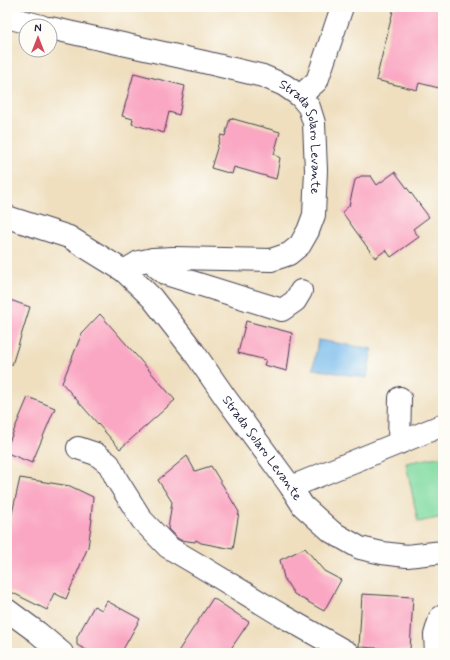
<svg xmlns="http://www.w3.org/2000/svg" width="450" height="660" font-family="Mynerve,sans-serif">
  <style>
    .green { fill: #83dca2; stroke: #527f6e }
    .water { fill: #75b9eb; stroke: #4c6e93 }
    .building { fill: #faa7c3 }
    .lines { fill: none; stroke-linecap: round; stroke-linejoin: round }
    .minor-casing { stroke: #413e4f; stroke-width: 24 }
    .minor { stroke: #fff; stroke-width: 22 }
    .labels { text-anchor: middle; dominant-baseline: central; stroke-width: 3; stroke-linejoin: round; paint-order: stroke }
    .street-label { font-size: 13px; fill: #22223b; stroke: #fdfcf7 }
  </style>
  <rect width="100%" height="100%" fill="#fdfcf7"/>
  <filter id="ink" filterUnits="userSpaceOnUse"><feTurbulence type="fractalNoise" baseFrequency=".025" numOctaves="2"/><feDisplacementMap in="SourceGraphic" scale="8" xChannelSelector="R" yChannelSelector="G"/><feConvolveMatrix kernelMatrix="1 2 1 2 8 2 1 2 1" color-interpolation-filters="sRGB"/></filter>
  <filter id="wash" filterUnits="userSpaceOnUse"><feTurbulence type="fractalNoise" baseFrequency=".012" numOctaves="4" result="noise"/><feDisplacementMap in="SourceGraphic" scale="16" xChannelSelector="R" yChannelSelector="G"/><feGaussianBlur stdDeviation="0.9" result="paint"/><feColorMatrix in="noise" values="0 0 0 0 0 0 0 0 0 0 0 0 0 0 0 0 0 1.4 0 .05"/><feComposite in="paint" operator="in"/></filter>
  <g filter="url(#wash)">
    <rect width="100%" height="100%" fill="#efdfbf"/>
    <!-- green -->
    <path class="green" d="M443,456V517L418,522L406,463Z"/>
    <!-- water -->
    <path class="water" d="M318,340L372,349L367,378L313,369Z"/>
    <g id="blocks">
      <!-- building -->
      <path class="building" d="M394,7H443V89L419,83L417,90L376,80Z
        M134,73L185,86L179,115L169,112L164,133L132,124L133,119L122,116Z
        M230,118L280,132L274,154L280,158L276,179L234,167L232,174L211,168L221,135L225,136Z
        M395,172L429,217L413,229L419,237L391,257L386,250L375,258L342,212L349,206L355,180L361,176H371L377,185Z
        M7,299L30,307L12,365H7Z
        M100,314L175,400L120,449L62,383L82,333Z
        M246,321L292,333L287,371L264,365L266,360L238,353Z
        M28,397L55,408L32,463L7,453V447Z
        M187,456L195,471L211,466L239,512L233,549L201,543L196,540L195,542L180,540L176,537L168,529L172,502L158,480Z
        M20,478L70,486L93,497L91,519H92L88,547L66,599L54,593L47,610L7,590V536Z
        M305,548L324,571L341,580L324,611L294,594L284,578L280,560Z
        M362,594L413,597L410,650L359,647Z
        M213,598L249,622L228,653H177Z
        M107,601L140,619L121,653H92L77,645V637L94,606L102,610Z"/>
    </g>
  </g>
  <g filter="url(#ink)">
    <use href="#blocks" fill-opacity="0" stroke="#413e4f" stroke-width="1"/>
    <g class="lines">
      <!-- minor casing -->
      <g class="minor-casing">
        <g id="minor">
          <path d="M7,17L41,26"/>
          <path id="s1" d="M50,28L204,62L263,76L284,85L300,96L309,107L314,123L316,170L314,215L308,231L300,245L289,254L271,260L173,258L153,259L139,262L124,271"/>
          <path d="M300,96L317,81L342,7"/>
          <path id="s2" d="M7,217L69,237L124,271L152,298L191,348L225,397L291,487L303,506L332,532L360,548L382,553L407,556L443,552"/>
          <path d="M153,259L157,267L166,274L282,310L295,301L301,291"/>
          <path d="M399,443L400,398"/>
          <path d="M78,448L96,454L109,464L117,480L142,520L168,547L202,567L281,615L348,653"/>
          <path d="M291,487L443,425"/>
          <path d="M7,610L37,632L62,653"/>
          <path d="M436,653L435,635L440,618L443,616"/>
        </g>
      </g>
      <!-- minor -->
      <use href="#minor" class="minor"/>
    </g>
  </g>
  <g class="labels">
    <!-- street labels -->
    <g class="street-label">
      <text stroke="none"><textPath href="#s1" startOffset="300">Strada Solaro Levante</textPath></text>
      <text stroke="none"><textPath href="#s2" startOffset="355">Strada Solaro Levante</textPath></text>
    </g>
  </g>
  <!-- margin -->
  <rect width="450" height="660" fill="none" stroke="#fdfcf7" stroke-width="24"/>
  <!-- north arrow -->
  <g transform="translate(38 38)"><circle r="19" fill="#fdfcf7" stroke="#a5a5ac"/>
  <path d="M0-3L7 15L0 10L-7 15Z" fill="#d1495b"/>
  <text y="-6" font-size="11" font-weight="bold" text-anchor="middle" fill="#22223b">N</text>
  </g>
</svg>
